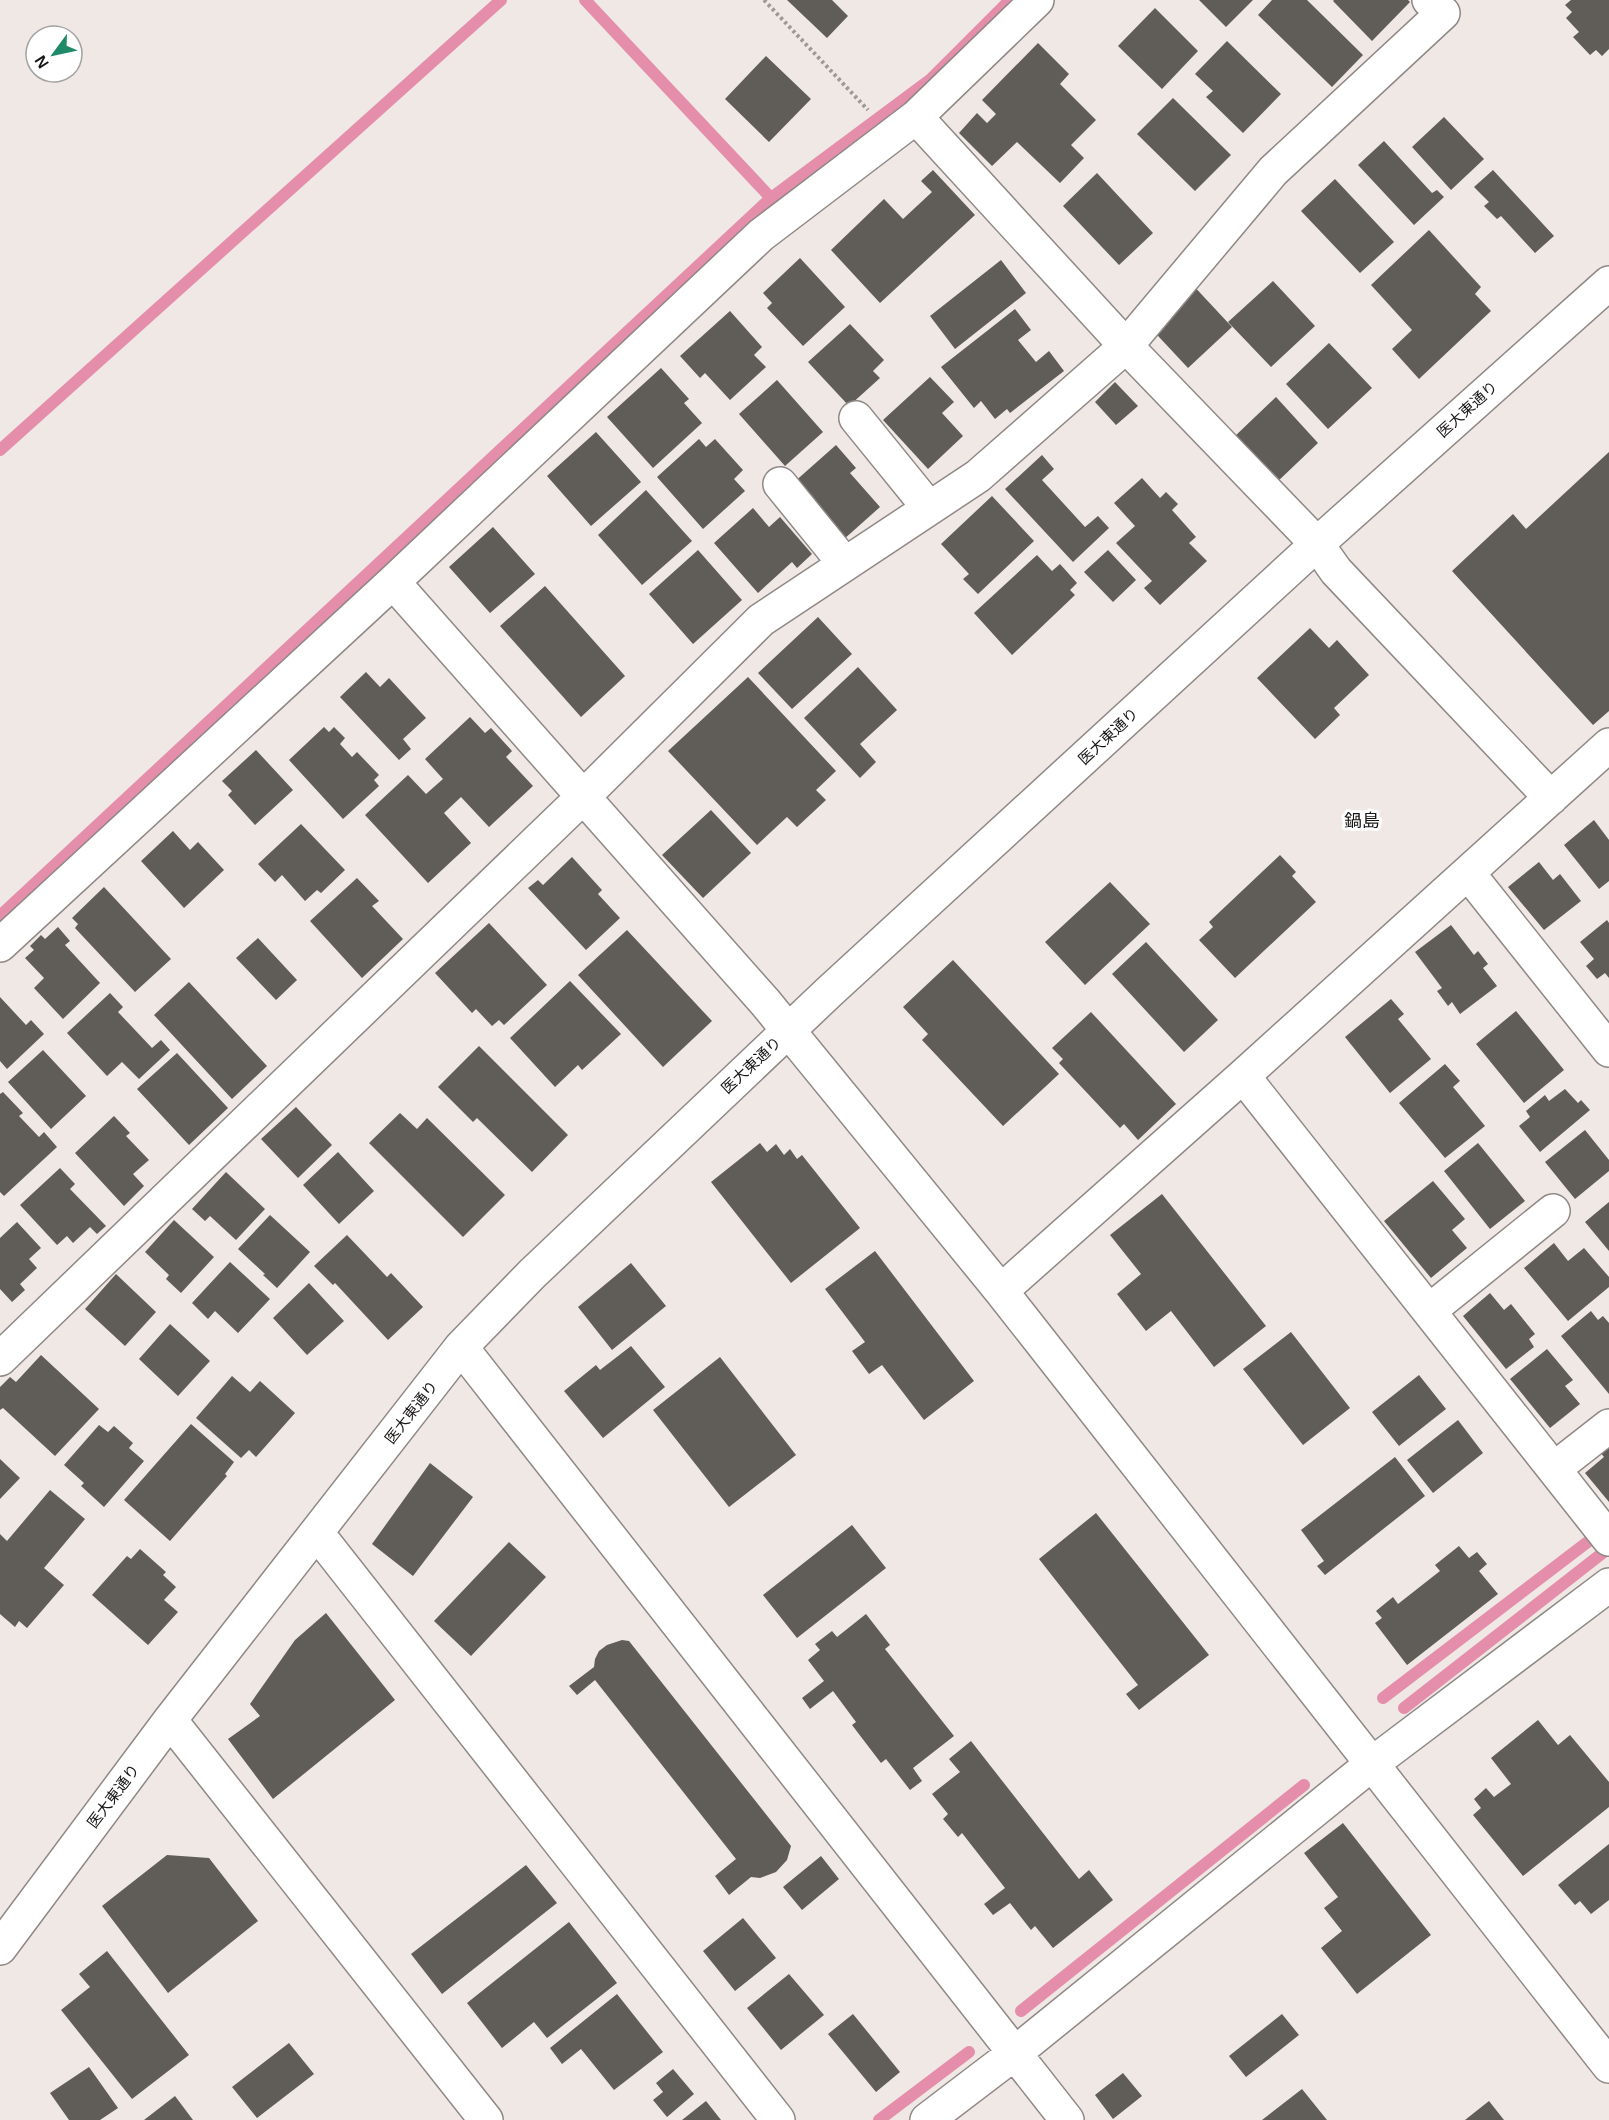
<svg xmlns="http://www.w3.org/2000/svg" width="1609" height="2120" font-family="Arial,'Noto Sans JP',sans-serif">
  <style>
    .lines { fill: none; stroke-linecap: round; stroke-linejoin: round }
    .stream { stroke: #e48eac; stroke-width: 12 }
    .building { fill: #605c57 }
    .minor-casing { stroke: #8f8885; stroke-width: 36 }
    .path { stroke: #9e9896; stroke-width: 4; stroke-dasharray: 3 3; stroke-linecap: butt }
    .minor { stroke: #fff; stroke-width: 33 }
    .labels { text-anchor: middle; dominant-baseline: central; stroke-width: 6; stroke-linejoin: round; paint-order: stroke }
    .street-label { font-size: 15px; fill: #181615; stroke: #fff }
    .quarter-label { font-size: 18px; fill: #181615; stroke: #fff }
  </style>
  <rect width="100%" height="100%" fill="#efe8e4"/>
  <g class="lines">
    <!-- stream -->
    <path class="stream" d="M585,0L771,198
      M0,450L501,0
      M0,916L771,198L931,79L1010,0
      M1383,1698L1602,1531
      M1404,1708L1609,1548
      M1021,2011L1304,1785
      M879,2120L969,2052"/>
  </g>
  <!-- building -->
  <path class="building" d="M787,0H832L848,16L827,38Z
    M1199,0H1253L1226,27Z
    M1272,0H1307L1363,55L1332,87L1258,15Z
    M1334,0H1408L1410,2L1372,41L1333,1Z
    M1571,0H1609V49L1602,56L1596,50L1590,55L1573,37L1579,32L1566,18L1572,12L1565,5Z
    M1155,8L1198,51L1162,89L1118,46Z
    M1227,41L1281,94L1243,133L1206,97L1213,91L1195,74Z
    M1038,43L1069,74L1060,84L1096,120L1071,145L1084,158L1060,183L1017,142L992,166L959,133L977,113L987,123L996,114L982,100Z
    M766,56L811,99L769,142L725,99Z
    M1173,98L1231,155L1195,191L1137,134Z
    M1444,117L1484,159L1451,190L1412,147Z
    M1384,141L1432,193L1437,190L1444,197L1414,225L1358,165Z
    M933,170L975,215L880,303L831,250L884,199L903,219L932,192L921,181Z
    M1493,170L1554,236L1535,253L1501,216L1497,219L1484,206L1489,202L1474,187Z
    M1097,173L1153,233L1119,265L1063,206Z
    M1335,179L1394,242L1360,273L1301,211Z
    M1429,230L1481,287L1475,294L1491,311L1419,379L1392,349L1412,330L1371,285Z
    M800,258L845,307L803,346L767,308L772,303L763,293Z
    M1001,260L1026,293L955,349L930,316Z
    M1273,281L1315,326L1271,367L1228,322Z
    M1190,282L1232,327L1188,368L1146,323Z
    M1015,309L1031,330L1018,340L1036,362L1049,351L1064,371L1010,413L1007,409L995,419L981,401L974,408L941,367Z
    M730,311L762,347L754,355L766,367L730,400L705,373L700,378L680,356Z
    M850,324L884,360L873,371L880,378L849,406L808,362Z
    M1329,343L1372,388L1328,429L1286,384Z
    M661,368L689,399L684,403L702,423L653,468L607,417Z
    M930,377L954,402L942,413L963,436L928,469L883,420Z
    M777,380L823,432L785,466L739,414Z
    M1115,382L1138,406L1116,425L1095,402Z
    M1276,397L1318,443L1275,484L1233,438Z
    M596,432L641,482L591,526L547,476Z
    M699,439L706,447L715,439L743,470L734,479L745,491L703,529L657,477Z
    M836,445L856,468L850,473L880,507L843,540L792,484Z
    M1609,452V711L1593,725L1452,571L1513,514L1526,529Z
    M1042,455L1054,469L1042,480L1085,527L1098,516L1109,528L1073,562L1005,489Z
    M1142,478L1160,498L1166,492L1178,504L1172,510L1196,537L1189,543L1207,561L1160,605L1144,588L1152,581L1116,543L1135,526L1114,503Z
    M646,490L692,541L642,585L598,535Z
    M992,496L1034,541L978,594L963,579L969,574L941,544Z
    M753,508L769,527L780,517L812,554L797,568L792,562L758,593L714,543Z
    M493,527L535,574L490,613L449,567Z
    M698,550L742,600L693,644L649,594Z
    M1108,550L1136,580L1113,602L1084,572Z
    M1037,555L1052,571L1060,564L1077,583L1070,590L1075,595L1012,655L974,613Z
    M545,586L625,676L581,717L500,626Z
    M818,617L852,654L792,709L758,673Z
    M1310,628L1329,648L1337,640L1369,675L1334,708L1340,715L1315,739L1257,678Z
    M858,667L897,710L860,744L876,762L860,778L804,718Z
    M366,672L380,687L389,678L426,718L403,739L411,749L399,760L340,697Z
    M748,677L836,771L816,790L826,800L797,827L787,817L757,845L668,751Z
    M470,717L485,733L491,728L512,751L506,757L533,786L489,827L461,797L444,813L471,843L428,883L365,815L408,775L426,794L443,779L425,759Z
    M324,727L329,732L334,727L345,738L340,744L352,757L357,752L379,775L374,780L379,786L343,819L289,760Z
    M256,750L293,790L255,825L228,795L232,791L222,781Z
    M711,810L751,853L703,898L662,855Z
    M1594,820L1609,840V881L1599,889L1564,845Z
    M301,824L345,870L321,893L317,890L305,901L282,875L275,882L258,864Z
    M173,831L190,850L198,842L224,870L184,908L141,861Z
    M1280,855L1296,872L1292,876L1316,902L1235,978L1199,940L1213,927L1209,922Z
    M572,857L602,890L598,894L620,918L586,950L528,888L538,880L543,885Z
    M1539,862L1553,880L1560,874L1581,901L1544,930L1508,887Z
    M357,878L379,901L372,906L403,939L362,978L310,921Z
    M1110,882L1150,924L1085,985L1045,942Z
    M104,887L171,959L135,992L75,928L78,924L72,918Z
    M1607,920L1609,923V978L1605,973L1597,979L1586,966L1594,959L1580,942Z
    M489,923L547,985L504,1025L499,1020L492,1026L476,1009L472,1013L435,973Z
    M1451,925L1474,955L1478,951L1488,964L1483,968L1497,986L1460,1014L1452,1002L1448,1006L1437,991L1442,988L1415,952Z
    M58,927L70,941L65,945L100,983L63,1019L34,988L44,978L25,958L34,950L30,946L41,935L45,939Z
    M627,930L712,1021L663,1067L578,975Z
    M258,938L297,980L276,1000L236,958Z
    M1146,942L1218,1020L1184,1052L1112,974Z
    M953,960L1059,1074L1003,1126L922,1040L928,1034L903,1007Z
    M570,981L621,1034L582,1070L578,1065L555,1087L510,1038Z
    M189,982L267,1066L232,1099L154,1015Z
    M110,993L123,1007L118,1012L152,1048L161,1040L170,1050L139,1079L122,1062L107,1076L67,1033Z
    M0,997L26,1025L31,1020L44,1034L7,1069L0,1061Z
    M1391,999L1404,1014L1398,1019L1431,1059L1390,1093L1345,1037Z
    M1516,1011L1564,1070L1524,1103L1476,1044Z
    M1091,1012L1176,1104L1138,1140L1124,1124L1120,1128L1059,1063L1063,1059L1052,1048Z
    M479,1046L568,1135L532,1172L477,1118L473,1122L438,1087Z
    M43,1050L86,1096L51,1129L8,1082Z
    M177,1053L228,1108L189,1145L137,1089Z
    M1445,1064L1460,1081L1453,1087L1485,1126L1445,1158L1399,1103Z
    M1565,1089L1578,1103L1581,1100L1590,1110L1540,1152L1519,1126L1530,1117L1526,1111L1545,1095L1549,1101Z
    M3,1092L23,1113L19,1116L39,1137L44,1132L57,1147L4,1196L0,1192V1094Z
    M296,1107L332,1145L298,1178L261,1139Z
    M400,1113L417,1129L427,1118L505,1195L463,1237L369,1143Z
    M114,1116L130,1133L126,1136L149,1160L133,1174L144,1186L124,1206L75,1153Z
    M1585,1130L1609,1160V1171L1575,1199L1545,1162Z
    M760,1143L767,1152L776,1144L784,1155L790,1149L797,1159L802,1155L860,1228L791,1283L711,1182Z
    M1478,1143L1525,1201L1490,1229L1444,1171Z
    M338,1152L374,1191L339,1224L303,1185Z
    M60,1168L75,1184L70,1189L106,1226L97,1234L90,1227L73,1243L67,1236L57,1245L20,1205Z
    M226,1172L265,1209L236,1240L210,1216L205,1221L192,1209Z
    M1433,1181L1465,1219L1452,1230L1467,1248L1431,1278L1384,1221Z
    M1162,1194L1266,1326L1214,1367L1171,1311L1146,1331L1117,1294L1141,1274L1110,1235Z
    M1609,1202V1251L1585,1222Z
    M270,1215L310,1252L277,1288L263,1275L265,1274L238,1249Z
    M174,1220L214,1257L181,1293L166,1279L169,1275L145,1252Z
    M17,1222L41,1248L29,1259L37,1268L20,1284L25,1290L12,1302L0,1289V1238Z
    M347,1235L387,1277L391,1273L423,1307L388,1340L335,1283L333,1285L314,1266Z
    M1554,1243L1568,1261L1584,1248L1609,1277V1287L1568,1321L1524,1268Z
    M875,1251L974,1381L924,1420L882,1365L869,1374L852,1351L865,1342L825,1289Z
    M230,1262L270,1299L238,1333L215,1311L208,1319L192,1303Z
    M631,1263L666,1306L612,1350L578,1307Z
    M116,1274L156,1312L125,1346L85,1309Z
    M309,1283L344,1321L307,1355L273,1318Z
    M1490,1293L1504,1310L1511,1304L1535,1334L1529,1339L1534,1347L1506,1369L1463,1316Z
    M1591,1311L1598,1320L1603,1316L1609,1323V1394L1561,1336Z
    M170,1324L210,1361L178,1396L139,1359Z
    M1291,1332L1350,1408L1303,1445L1243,1369Z
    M631,1346L665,1387L603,1438L564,1391L596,1365L600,1370Z
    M1547,1349L1573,1380L1565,1386L1580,1404L1550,1428L1510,1379Z
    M41,1355L99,1409L55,1456L3,1408L0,1410V1387L10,1377L16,1382Z
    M720,1357L796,1455L729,1507L653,1410Z
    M1419,1375L1446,1409L1399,1446L1372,1412Z
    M232,1376L250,1392L260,1381L295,1413L256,1457L249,1450L241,1458L196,1418Z
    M1458,1420L1483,1453L1433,1493L1407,1460Z
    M191,1424L234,1462L225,1474L227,1476L170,1541L124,1500Z
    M99,1425L108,1432L114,1426L133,1443L129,1448L144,1461L104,1507L81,1486L84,1483L64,1465Z
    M1609,1445V1502L1585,1473L1604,1457L1600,1452Z
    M1395,1457L1425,1496L1325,1575L1317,1566L1324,1561L1301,1530Z
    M0,1459L20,1478L0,1499Z
    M430,1463L473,1497L413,1576L372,1544Z
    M50,1490L85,1519L44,1568L64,1585L27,1628L19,1621L15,1627L0,1614V1534L7,1541Z
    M1096,1513L1209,1655L1139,1710L1126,1694L1138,1685L1039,1559Z
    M852,1525L886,1568L797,1638L763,1595Z
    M509,1542L546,1577L471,1656L434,1621Z
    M1459,1546L1469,1558L1477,1552L1487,1564L1479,1571L1498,1594L1407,1665L1375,1623L1382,1618L1376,1611L1393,1597L1398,1604L1440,1571L1435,1565Z
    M140,1549L166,1572L163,1575L176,1587L164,1600L178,1612L148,1645L92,1595L127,1556L131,1559Z
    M326,1613L395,1700L273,1799L228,1739L260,1716L250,1704L295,1640Z
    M866,1614L890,1645L885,1649L954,1736L913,1768L922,1781L910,1790L886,1759L881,1763L852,1725L856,1722L833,1691L810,1709L802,1698L824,1681L808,1660L820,1650L815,1644L832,1631L837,1637Z
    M622,1640L629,1641L791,1846L787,1860L776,1872L760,1878L751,1877L729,1895L715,1876L736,1859L595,1680L577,1695L569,1686L594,1667L595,1659L599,1651L607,1645Z
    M1538,1720L1558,1745L1570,1735L1609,1782V1807L1523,1876L1473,1815L1481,1808L1474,1799L1486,1788L1494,1797L1511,1784L1491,1758Z
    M971,1741L1079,1879L1089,1870L1113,1900L1053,1948L1035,1926L1031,1930L1010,1903L993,1915L984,1904L1005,1888L962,1833L958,1837L943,1819L948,1814L932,1794L960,1772L949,1759Z
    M1343,1823L1431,1935L1357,1994L1321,1948L1342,1931L1324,1908L1338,1897L1304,1853Z
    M1609,1844V1900L1591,1914L1580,1901L1575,1905L1558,1885Z
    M167,1855L209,1858L258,1921L168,1993L102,1906Z
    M821,1856L839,1879L802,1910L783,1887Z
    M526,1865L557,1903L442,1994L411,1954Z
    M743,1918L776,1958L735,1991L703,1951Z
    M569,1922L617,1983L547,2038L534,2022L502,2048L467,2003Z
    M107,1951L189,2055L132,2099L61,2010L90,1987L79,1974Z
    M789,1974L824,2015L781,2050L747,2008Z
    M617,1994L663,2052L614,2090L581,2049L562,2064L550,2048Z
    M853,2014L900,2072L876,2092L828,2034Z
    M1282,2014L1299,2035L1246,2077L1229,2056Z
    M289,2043L314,2074L257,2118L232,2087Z
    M89,2067L118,2108L100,2120H69L50,2093Z
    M673,2069L694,2094L667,2117L653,2100L663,2092L656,2083Z
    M1123,2073L1142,2096L1113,2119L1095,2095Z
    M1302,2089L1327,2120H1262Z
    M175,2096L193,2120H144Z
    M706,2101L721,2120H682Z
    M1489,2101L1504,2120H1465Z"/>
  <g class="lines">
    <!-- minor casing -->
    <g class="minor-casing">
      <path id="minor" d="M916,117L1126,346L1317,544L1336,571L1551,798
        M856,418L929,508
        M780,484L845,564
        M393,582L765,1002L1001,1291L1609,2066
        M1468,873L1609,1050
        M0,945L393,582L761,235L916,117L1037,0
        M1243,1076L1609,1539
        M1001,1291L1243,1076L1609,745
        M1429,1311L1553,1211
        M461,1347L1067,2120
        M0,1359L584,796L761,620L978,476L1126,346L1273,171L1443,13L1429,0
        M1554,1469L1609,1426
        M317,1533L778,2120
        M170,1720L486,2120
        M0,1948L170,1720L461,1347L532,1274L829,992L1317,544L1609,283
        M927,2120L1015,2053L1373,1763L1609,1585"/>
    </g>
    <!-- path -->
    <path class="path" d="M764,0L868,110"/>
    <!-- minor -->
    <use href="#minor" class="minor"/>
  </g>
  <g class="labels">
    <!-- street labels -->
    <g class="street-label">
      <text transform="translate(1467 409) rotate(-42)">医大東通り</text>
      <text transform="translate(1108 736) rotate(-43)">医大東通り</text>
      <text transform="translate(751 1065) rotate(-43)">医大東通り</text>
      <text transform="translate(411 1412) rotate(-52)">医大東通り</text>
      <text transform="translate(113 1796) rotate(-53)">医大東通り</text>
    </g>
    <!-- quarter labels -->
    <g class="quarter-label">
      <text x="1362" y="821">鍋島</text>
    </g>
  </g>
  <!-- north arrow -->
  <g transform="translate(54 54) rotate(237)"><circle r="28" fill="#ffffff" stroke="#a3a2a1" stroke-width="1.5"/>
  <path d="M0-4.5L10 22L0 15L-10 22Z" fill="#1f8a67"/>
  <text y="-9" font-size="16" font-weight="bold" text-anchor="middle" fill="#181615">N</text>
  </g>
</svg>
